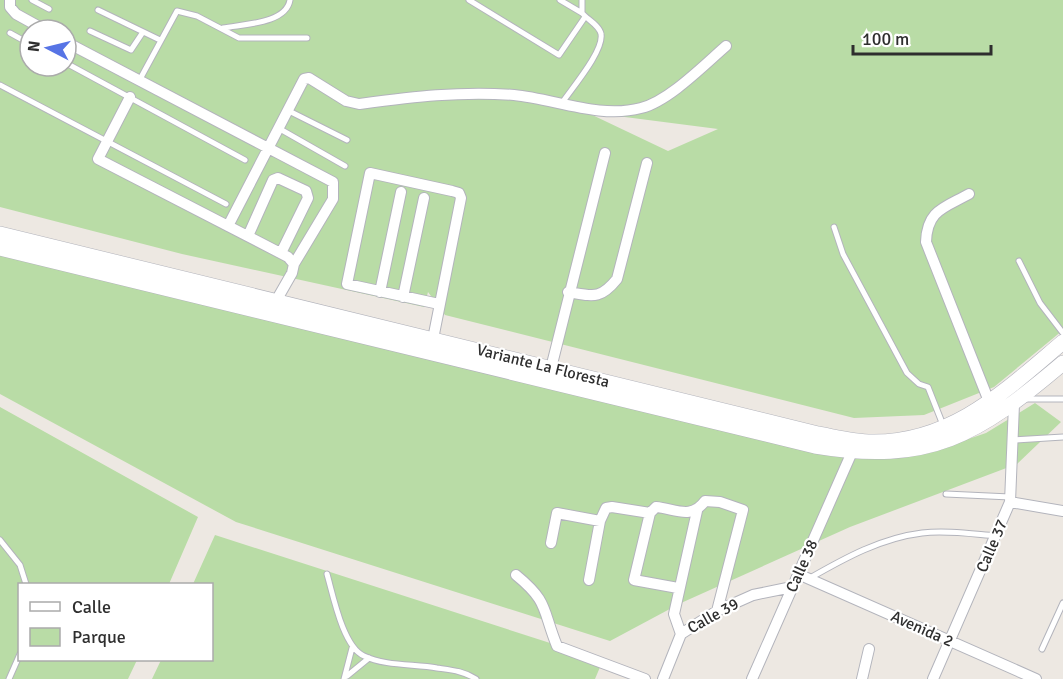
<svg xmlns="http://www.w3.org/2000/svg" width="1063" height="679" font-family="Signika,sans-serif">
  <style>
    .green { fill: #b9dca6; fill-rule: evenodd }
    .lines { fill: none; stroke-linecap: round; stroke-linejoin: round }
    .service-casing { stroke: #b3b4bc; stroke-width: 7 }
    .minor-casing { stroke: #b3b4bc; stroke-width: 12 }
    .secondary-casing { stroke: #b3b4bc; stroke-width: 16 }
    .service { stroke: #fff; stroke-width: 5 }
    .minor { stroke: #fff; stroke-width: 10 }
    .secondary { stroke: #fff; stroke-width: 15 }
    .labels { text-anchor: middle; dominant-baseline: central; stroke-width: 4.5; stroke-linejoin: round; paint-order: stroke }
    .street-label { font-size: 16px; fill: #2e2e2e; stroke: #fff }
  </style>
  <rect width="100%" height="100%" fill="#ede8e2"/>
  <!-- green -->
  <path class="green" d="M0,0H1063V330L994,387L924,415L854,418L445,315L428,292L424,307L182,254L0,207ZM30,30H66V66H30ZM586,112L718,129L668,151Z
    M0,252L736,430L945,447L986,433L1035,403L1061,422L1017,464L850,527L681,603L610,641L236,522L0,394Z
    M0,407L198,517L169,584H20V660H137L128,679H0Z
    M215,535L603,660L595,679H152L161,660H212V584H193Z"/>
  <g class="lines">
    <!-- service casing -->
    <g class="service-casing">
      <path id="service" d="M32,0L49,9
        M469,0L559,55L585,17
        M560,0L582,13
        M98,10L160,40
        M223,28C243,24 286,24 290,0
        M90,31L131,50L143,32
        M10,33L30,44
        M66,63L245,160
        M139,81L177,11L197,16L239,38H307
        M0,85L226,204
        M562,103C572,88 604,51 601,34C600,26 587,19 582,13V0
        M289,111L347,140
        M280,129L345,166
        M834,227L843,254L907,373L919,384L928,387L943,425
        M1019,261L1040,303L1063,333
        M1026,399H1063
        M1014,440L1063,437
        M946,494L1010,497
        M0,540L20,565L26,584
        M327,574C333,595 343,647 364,656C385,666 414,664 437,668C451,670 464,671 476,679
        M810,578C845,558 881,538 922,533C946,530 972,534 996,536
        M1042,649L1063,603
        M347,676L369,658
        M9,679L20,654
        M344,679L352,648"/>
    </g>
    <!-- minor casing -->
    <g class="minor-casing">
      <path id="minor" d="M10,0V7L16,14L45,30
        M66,42L333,182V199L294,264L292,273L276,301
        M130,97L98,159L288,257L294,264
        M969,194C944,208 927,210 926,242L990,404
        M228,226L304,79L309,78L346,101L359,104C413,97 459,91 514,95C555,99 600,119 641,108C669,101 704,65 726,46
        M248,236L273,180L278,178L306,191L308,198L281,253
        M380,292L401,192
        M568,292C593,296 600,300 617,279L647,163
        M403,297L424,198
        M433,339L461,198L459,193L452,191L370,173L347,284L439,304
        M551,368L605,153
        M1010,502L1063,511
        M650,513L634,580L678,588
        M551,543L557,513L600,521L606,508L612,507L650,513L656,507C676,509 691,520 705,501L720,502L743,510L717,611
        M798,574L1036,679
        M516,575C549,602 542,609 557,646L645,679
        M589,580L600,521
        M681,634L674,614L697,511
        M663,679L681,634L717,611L753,595L792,587
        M752,679L852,452
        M862,679L869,649
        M933,679L1010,502L1014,404"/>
    </g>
    <!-- secondary casing -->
    <g class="secondary-casing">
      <path id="secondary" d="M0,234L818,434C835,437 854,442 872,442C952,443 1006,390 1063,342
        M0,248L815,446C930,465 978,435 1063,363"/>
    </g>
    <!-- service -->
    <use href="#service" class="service"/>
    <!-- minor -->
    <use href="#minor" class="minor"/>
    <!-- secondary -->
    <use href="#secondary" class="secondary"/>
  </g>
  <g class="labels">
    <!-- street labels -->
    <g class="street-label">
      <text transform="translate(543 366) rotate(14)">Variante La Floresta</text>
      <text transform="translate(992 546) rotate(-67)">Calle 37</text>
      <text transform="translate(802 566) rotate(-66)">Calle 38</text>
      <text transform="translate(713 616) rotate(-29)">Calle 39</text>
      <text transform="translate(922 629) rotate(24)">Avenida 2</text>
    </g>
  </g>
  <!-- legend -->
  <rect x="18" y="583" width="195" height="78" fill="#ffffff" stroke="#ababab" stroke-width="1.5"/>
  <rect x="30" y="602" width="30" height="9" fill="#ffffff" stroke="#ababab" stroke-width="1.5"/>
  <text x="72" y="613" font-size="18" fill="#2e2e2e">Calle</text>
  <rect x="30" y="628" width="30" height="18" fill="#b9dca6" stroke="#ababab" stroke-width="1.5"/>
  <text x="72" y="643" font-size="18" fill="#2e2e2e">Parque</text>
  <!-- north arrow -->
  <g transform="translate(48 48) rotate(277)"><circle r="28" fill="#ffffff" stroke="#ababab" stroke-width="1.5"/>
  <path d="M0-4.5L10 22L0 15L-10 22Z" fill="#5774e5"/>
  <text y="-9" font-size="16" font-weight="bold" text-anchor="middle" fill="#2e2e2e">N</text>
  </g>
  <!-- scale -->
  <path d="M853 45v9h138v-9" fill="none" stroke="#2e2e2e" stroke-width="3"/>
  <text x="862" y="45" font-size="18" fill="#2e2e2e" stroke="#ffffff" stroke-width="4.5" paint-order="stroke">100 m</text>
</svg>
